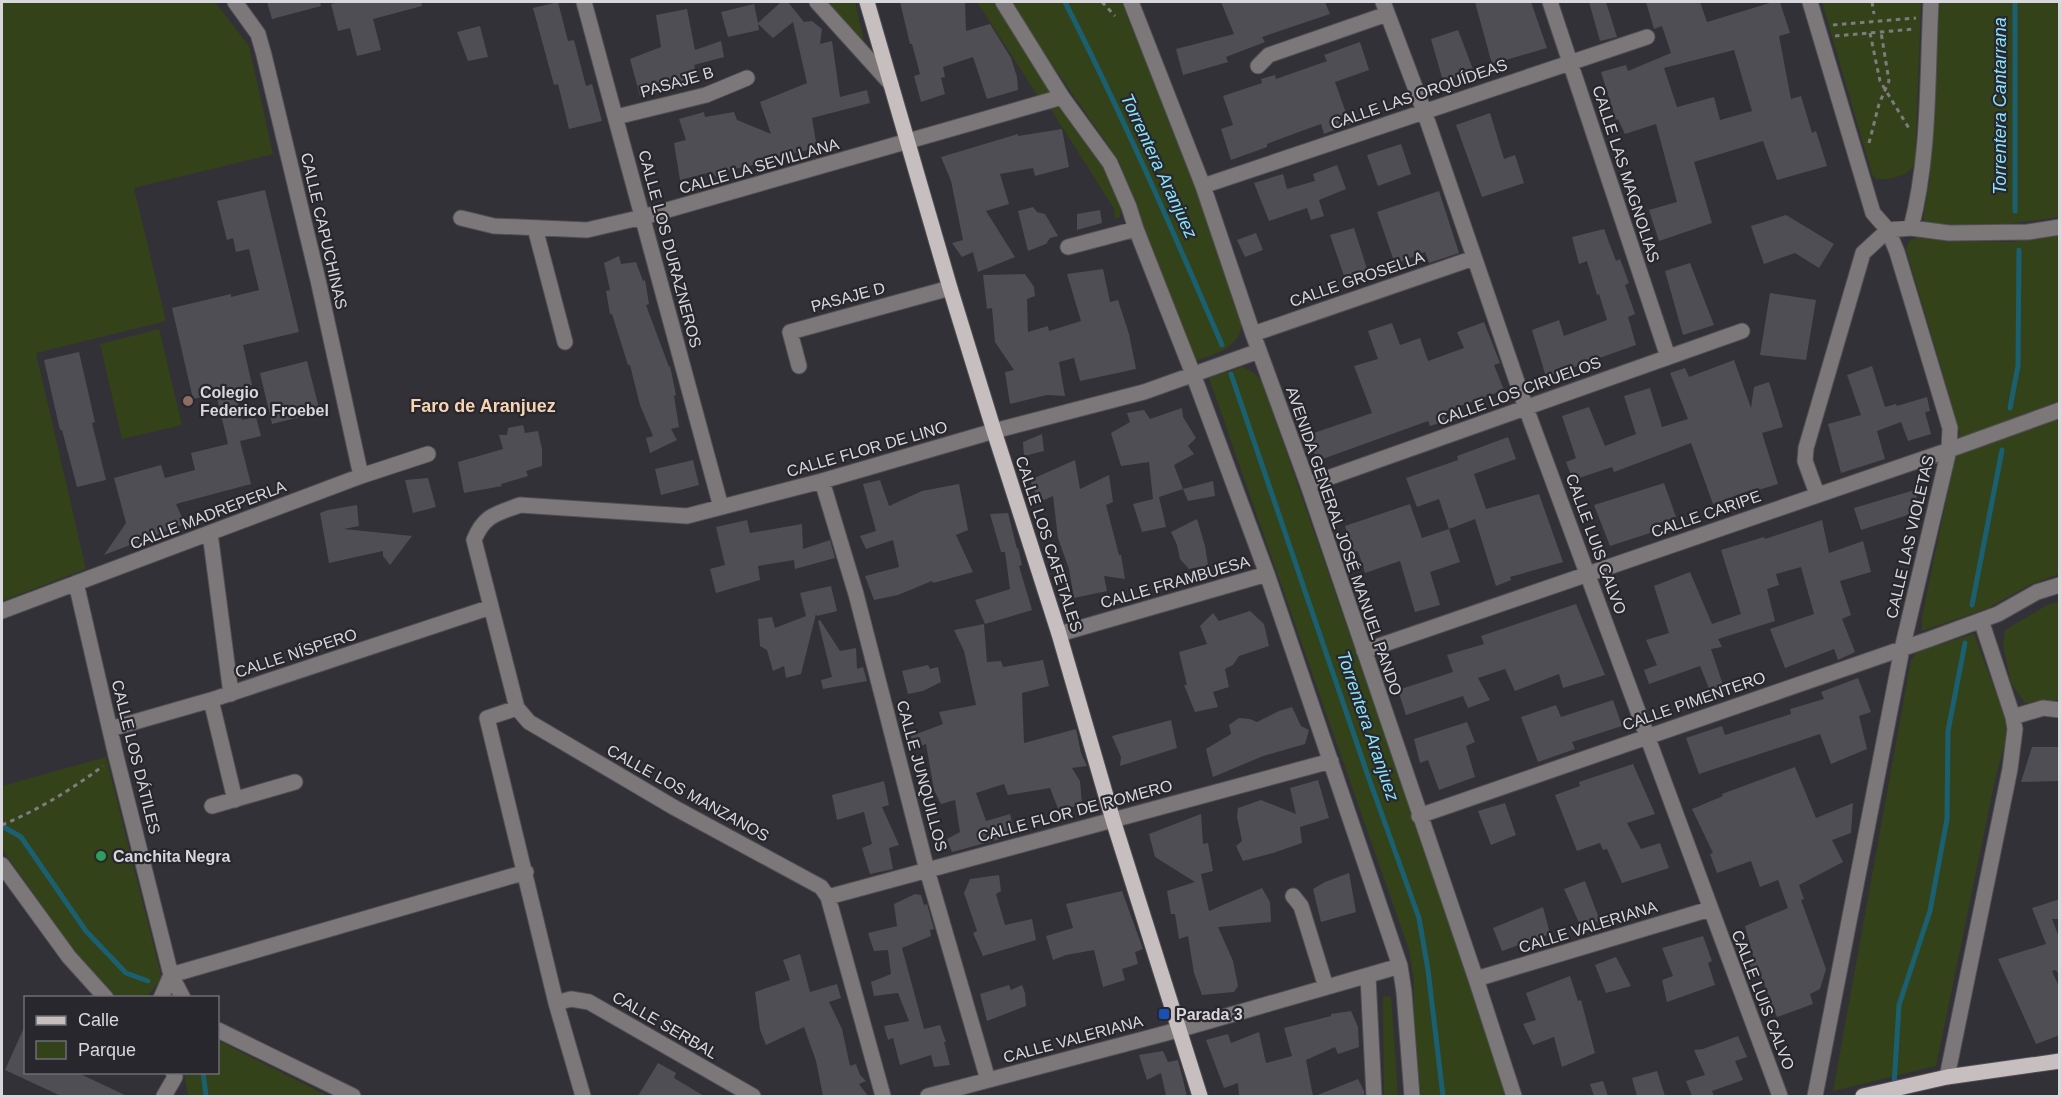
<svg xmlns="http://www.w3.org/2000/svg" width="2061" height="1098" font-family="Helvetica,sans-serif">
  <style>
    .green { fill: #344219 }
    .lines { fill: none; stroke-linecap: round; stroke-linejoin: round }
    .stream { stroke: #1a6071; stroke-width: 5 }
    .building { fill: #504e55; fill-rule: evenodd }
    .minor-casing { stroke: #504f55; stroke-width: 17 }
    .major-casing { stroke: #504f55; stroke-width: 17 }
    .path { stroke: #7d7c81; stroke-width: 3; stroke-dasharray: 4.5 4.5; stroke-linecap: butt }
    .minor { stroke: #7c7879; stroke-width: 15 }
    .major { stroke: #c7bebf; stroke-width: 15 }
    .education-dot { fill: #8d6e63; stroke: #28272d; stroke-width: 2 }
    .leisure-dot { fill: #2e9e5b; stroke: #28272d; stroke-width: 2 }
    .transit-dot { fill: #1a4fb4; stroke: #28272d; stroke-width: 2 }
    .labels { text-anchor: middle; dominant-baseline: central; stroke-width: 4.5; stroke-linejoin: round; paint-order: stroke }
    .street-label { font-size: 16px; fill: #d8d7db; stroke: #28272d }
    .poi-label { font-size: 16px; font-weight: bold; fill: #d8d7db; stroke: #28272d; text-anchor: start }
    .water-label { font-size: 18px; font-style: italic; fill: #87e4ff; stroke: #28272d }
    .neighbourhood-label { font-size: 18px; font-weight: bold; fill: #f7d3b2; stroke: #28272d }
  </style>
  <rect width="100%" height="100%" fill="#323137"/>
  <!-- green -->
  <path class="green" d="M2,2H215L249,46L273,154L134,188L166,321L36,353L86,569L2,601Z
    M828,2H855L864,41Z
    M977,2H995L1051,92L1038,96Z
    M1011,2H1124L1199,195L1242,323C1240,352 1206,356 1183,365L1161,294L1139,214L1119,161L1042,50Z
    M1822,2H1921L1915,161C1912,176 1890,180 1876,179L1872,174Z
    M1938,2H2059V217L2007,224L1930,225L1923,219L1930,176Z
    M1062,105C1077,128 1127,190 1120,217L1114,219L1115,210L1050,108Z
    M2059,235V574L2031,584L1988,608L1922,631V617L1960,433L1906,249L1910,240L1917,238L2010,242Z
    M159,329L182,425L122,439L100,344Z
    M1243,367L1254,373L1262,382L1510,1096H1421L1414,1016V980L1409,950L1209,378Z
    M2059,602V700L2025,703L2011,683L2003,645L2005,630L2049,604Z
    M1974,634L2006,720L2007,735L1995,780L1936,1066L1833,1091L1911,660L1918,651Z
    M106,757L162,979L146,997H113L66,940L2,849V786Z
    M1391,996L1398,1096H1384L1383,997Z
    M218,1040L219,1041L328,1096H188L184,1073L218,1072Z"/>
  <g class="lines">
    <!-- stream -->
    <path class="stream" d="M1065,2C1122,114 1172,229 1222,345
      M2015,211V2
      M1231,374L1367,773L1419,918L1428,970L1443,1096
      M2010,408L2018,366L2019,250
      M1972,605L2002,450
      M2,826L21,837L86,931L126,973L148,981
      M203,1072L206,1096
      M1894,1086L1899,1005L1930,911L1947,819L1948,731L1965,643"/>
  </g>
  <!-- building -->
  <path class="building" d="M267,2H320L321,6L272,19Z
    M340,2H421L422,6L373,19L381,50L357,56L350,28L338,31L331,4Z
    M558,2L568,41L574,40L586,86L592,84L602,121L569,129L558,84L554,85L533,8Z
    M781,2H788L804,22L812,21L822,29L820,44L832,41L840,97L867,90L870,103L812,118L817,148L772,158L775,169L762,172L758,164L729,170L716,177L712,172L680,180L674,143L686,140L679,119L704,112L705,117L734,112L737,120L771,134L760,102L807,83L793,22L773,38L758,24L759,30L728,37L721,12L754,4L758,23Z
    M900,2H965L966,31L990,24L1011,58L1017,77L1018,90L987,99L973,57L943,67L945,77L941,78L945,94L921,102L914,76L920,74L912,44H910Z
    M1221,2H1325L1330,14L1262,37L1265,42L1226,57L1228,62L1183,75L1176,49L1234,34Z
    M1475,2H1531L1547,48L1492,64Z
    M1589,2H1606L1617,37L1600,41Z
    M1646,2H1700L1707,22L1773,2H1780L1790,33L1779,36L1791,99L1801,96L1812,133L1816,131L1827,166L1777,180L1763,141L1694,162L1712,223L1659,241L1649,210L1677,202L1656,124L1625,134L1618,119L1616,120L1601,72L1626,65L1628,71L1671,53L1662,26L1654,29ZM1734,50L1752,111L1720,120L1714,97L1677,107L1664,68Z
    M687,9L695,50L721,41L724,57L694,65L699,79L640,96L630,59L661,47L656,15Z
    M480,26L488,57L468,61L457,32Z
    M1458,30L1474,72L1443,81L1431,39Z
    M1360,42L1369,70L1335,82L1350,124L1324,134L1321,124L1296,133L1267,144V147L1231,160L1221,129L1233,125L1223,96L1262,83L1261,79L1275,75L1276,79L1327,61L1324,55Z
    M1490,113L1504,159L1515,155L1524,183L1482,197L1456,125Z
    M1062,129L1069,167L1035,176L1033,168L1000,174L1009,204L986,211L1015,257L978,272L973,252L962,257L952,243L963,240L951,181L941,157L1018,134V136Z
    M1401,144L1411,174L1378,186L1367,155Z
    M1337,165L1346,189L1319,200L1324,216L1311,220L1307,208L1269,221L1254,183L1283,174L1287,189L1315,181L1313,174Z
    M265,190L299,332L243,345L252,385L234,389L242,420L256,417L261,436L240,441L251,484L176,504L185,524L104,555L126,523L114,478L161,465L165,478L195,470L191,453L228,444L216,394L193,399L172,308L231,294V297L259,290L249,249L236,252L233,238L227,240L217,201Z
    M1439,191L1459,253L1429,263L1425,252L1395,264L1377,212Z
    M1033,207L1037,212L1045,214L1058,236L1050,238L1046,244L1028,251L1018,211Z
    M1100,210L1102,223L1077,230V214Z
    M1786,215L1834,244L1819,268L1795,253L1764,264L1751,226Z
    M1354,228L1368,272L1345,279L1330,235Z
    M1604,229L1616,261L1620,259L1629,283L1625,285L1635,314L1628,317L1636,345L1546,377L1532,330L1559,320L1564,336L1607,320L1599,294L1597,295L1587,261L1579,264L1572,237Z
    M1256,233L1263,250L1245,257L1237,240Z
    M619,256L621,264L636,262L643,281L645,280L649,304L646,305L669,367L670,366L676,395L674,396L679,427L671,429L677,440L650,453L646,438L653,436L640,405L630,365H628L612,314H610L606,291L610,290L604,263Z
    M1690,263L1714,325L1683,335L1665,271Z
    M1103,269L1110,302L1118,300L1129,334L1136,369L1080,381L1074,358L1059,362L1065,396L1047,395L1010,404L1005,372L1014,370L995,342L992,308L987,309L983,275L1025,274L1034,287L1035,296L1027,299L1028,332L1048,326L1049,331L1081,321L1067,274Z
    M1770,293L1816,300L1806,360L1760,355Z
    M1484,322L1500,363L1494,365L1504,390L1446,411L1449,420L1430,426L1428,421L1317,461L1308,435L1372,413L1354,366L1378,359L1368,331L1392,323L1400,345L1420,338L1428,361L1464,348L1457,332Z
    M79,352L95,422L92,423L106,480L77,487L62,430H60L44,360Z
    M1734,360L1751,408L1754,387L1769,382L1783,427L1762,433L1778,484L1755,491L1754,489L1713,504L1691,443L1614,472L1612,467L1573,480L1566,462L1576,458L1562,416L1589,407L1605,446L1636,434L1624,396L1650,388L1662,427L1688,419L1670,373L1685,368L1689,377Z
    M307,361L320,412L272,424L260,373Z
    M1872,366L1885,407L1896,404L1897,406L1927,397L1930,411L1925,412L1931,434L1908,441L1901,422L1877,431L1885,459L1841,473L1828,424L1861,415L1847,375Z
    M1182,408L1183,417L1196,438L1188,446L1194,454L1174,465L1183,489L1159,497L1166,527L1142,532L1133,504L1153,499L1149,462L1121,466L1111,433L1130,422L1127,413L1144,410L1150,419Z
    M523,425L525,433L538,431L542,449V466L526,471L528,476L501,484L502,486L464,493L458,462L503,449L499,435H507L508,428Z
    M1042,434L1044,451L1024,456L1023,442Z
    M1508,437L1516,459L1474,474L1486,509L1539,494L1563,562L1510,577L1511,580L1496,586L1475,519L1449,529L1439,499L1417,507L1406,478L1458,460L1457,456Z
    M693,460L699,485L661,495L655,469Z
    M1075,460L1080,489L1109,475L1113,502L1106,505L1119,555H1121L1125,579L1104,576L1107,591L1074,598L1069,569L1058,538L1053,496L1044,500L1035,492L1030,480Z
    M428,478L436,507L413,513L405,480Z
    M880,480L889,506L922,491L959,484L968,530L956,535L973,572L933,583L932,581L898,595L874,600L865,576L899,567L893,540L866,549L860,536L876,531L863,484Z
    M1213,481L1215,496L1188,501L1183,489Z
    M1664,483L1676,517L1653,525L1656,531L1610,546L1594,505Z
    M1918,489L1914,513L1861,530L1854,508Z
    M1410,504L1422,538L1449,529L1460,562L1430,572L1440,605L1415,612L1400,561L1365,573L1358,551L1354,552L1345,526Z
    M357,505L359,526L344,529L412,536L390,565L383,556V551L329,563L320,513L328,510Z
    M1008,513L1017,549L1018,548L1022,565L1019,566L1032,610L985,624L975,600L1010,589L1005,552H1001L990,514Z
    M1197,519L1205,546L1210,577L1199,567L1189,569L1180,559L1177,545L1171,532Z
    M747,520L750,533L802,524L803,549L830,540L835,558L795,569L794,560L758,566L760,580L716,593L710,569L725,565L716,527Z
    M1822,520L1829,553L1863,541L1871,572L1840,581L1851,615L1842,619L1855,652L1838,660L1834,649L1785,668L1770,629L1814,614L1801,567L1776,574L1779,585L1767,589L1775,621L1718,639L1722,647L1711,649L1725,691L1712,696L1700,666L1649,684L1644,670L1657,665L1646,640L1669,633L1654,586L1690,572L1712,624L1741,614L1721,550L1764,537L1765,539Z
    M831,586L837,611L817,616L816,614L801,674L786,678L784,666L773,671L767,650L760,646L758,619L772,617L775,628L806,616L800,593Z
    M1576,604L1605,675L1563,688L1559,674L1515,691L1505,669L1478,678L1490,700L1468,708L1463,696L1406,715L1398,690L1453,672L1447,655L1484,644L1481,636Z
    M1250,611L1264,624L1269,646L1239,656L1233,665L1225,669L1229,687L1213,692L1218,707L1195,712L1184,685H1187L1179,652L1207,644L1200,626L1213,613L1219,621Z
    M820,620L840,651L856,648L857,669L863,667L867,681L823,689L821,680L832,677L818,621Z
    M984,624L987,662L1001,661L1003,667L1043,660L1049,686L1022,693L1024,743L1076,729L1081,753L1087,766L1072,768L1080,781L1082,804L1059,811L1050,788L1008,795L1004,784L976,793L986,821L1010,814L1015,835L952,852L947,839L960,832L955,800L941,804L934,790L926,744L913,749L911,736L943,724L939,712L976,705L964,651L954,630Z
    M928,665L930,669L938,667L941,682L923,691L908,694L902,671Z
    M1858,678L1871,712L1859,716L1867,749L1831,764L1820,734L1699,774L1686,738L1722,726L1725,735L1791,714L1790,709L1824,699L1821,692Z
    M1613,700L1622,726L1572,742L1575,749L1538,762L1521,717L1556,705L1561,717Z
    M1292,707L1301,726L1309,730L1305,744L1263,756L1213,777L1206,749L1231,734L1229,725L1239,718L1250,719L1257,722L1279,711Z
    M1171,720L1177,748L1120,766L1121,757L1112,736Z
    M1467,722L1475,742L1466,746L1475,777L1439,790L1428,760L1420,763L1414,739Z
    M2032,747H2058L2060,781L2021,782Z
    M1633,764L1655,814L1627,823L1641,849L1660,843L1669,868L1622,883L1607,849L1603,850L1600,843L1577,851L1555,795L1580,786L1579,782Z
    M1795,767L1816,818L1853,803L1851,833L1832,840L1843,862L1799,885L1804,899L1801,900L1826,969L1820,989L1810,994L1813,1004L1777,1017L1759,971L1754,974L1748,961L1754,959L1745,926L1788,908L1778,880L1760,887L1751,861L1717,873L1710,854L1713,853L1692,809L1723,796L1722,794Z
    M1318,780L1329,818L1300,827L1302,843L1273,853L1243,861L1236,846L1242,841L1237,817L1238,808L1261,800L1296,814L1290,788Z
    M884,781L889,805L882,807L899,845L889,848L893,869L870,874L862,848L872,844L864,812L837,820L832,795Z
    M1505,803L1516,835L1491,845L1478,811Z
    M1201,814L1203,844L1208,843L1213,871L1201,874L1209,911L1262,888L1270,902L1271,922L1218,927L1233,961L1238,986L1234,992L1202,995L1194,973L1188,936L1179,939L1175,914H1171L1167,891L1195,882L1155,857L1149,834Z
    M1349,873L1356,912L1321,922L1313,889L1325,882Z
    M999,875L1001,891L996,894L1005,925L1032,919L1036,940L983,956L973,933L977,931L964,893L970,879Z
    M1585,881L1600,921L1580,925L1564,889Z
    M1122,891L1143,949L1135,952L1138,964L1122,969L1125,980L1103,987L1094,950L1066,955L1053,960L1046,936L1073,928L1066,904Z
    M915,894L921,895L924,905L927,904L934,929L930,930L931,936L902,948L924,1029L940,1025L946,1042H944L950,1065L934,1067L931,1055L900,1065L893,1038L888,1040L884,1026L909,1021L898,993L874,996L871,982L891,974L888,950L874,951L868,933L897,926L894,904Z
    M2060,899V919H2052L2060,940V977L2056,970L2052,971L2060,989V1035L2036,1044L1998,959L2046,944L2032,908Z
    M1543,907L1550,934L1502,951L1493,928Z
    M1703,936L1712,961L1708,963L1715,985L1667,1002L1662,980L1673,976L1662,948Z
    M800,954L810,992L837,984L841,998L829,1002L842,1029L850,1066L856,1064L860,1075L866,1081L859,1084L868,1096H823L816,1061L804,1027L766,1045L760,1030L755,992L790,980L783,960Z
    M1616,957L1631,986L1606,993L1595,965Z
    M1570,976L1578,1001L1581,1000L1595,1053L1562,1067L1554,1037L1533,1045L1523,1024L1536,1020L1526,993Z
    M1009,985L1011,990L1022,985L1025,993L1026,1006L987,1021L980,994Z
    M1351,1011L1358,1027L1359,1047L1338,1054L1335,1047L1306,1060L1313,1096H1239L1238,1083L1224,1088L1206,1040L1228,1034L1231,1043L1259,1032L1266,1063L1292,1056L1284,1028L1331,1016V1014Z
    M26,1023V1072H76L127,1096H61L5,1070Z
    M1738,1036L1747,1057L1735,1061L1743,1080L1712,1091L1714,1096H1692L1686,1081L1705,1075L1694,1050L1703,1049Z
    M1163,1051L1168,1062L1178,1060L1187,1096H1166L1161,1073L1147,1080L1139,1055Z
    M658,1063L676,1073L674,1078L704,1096H638Z
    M1657,1071L1665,1096H1637L1632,1078Z
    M1358,1079L1364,1091V1096H1315Z
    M1603,1081L1608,1096H1594L1590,1084Z"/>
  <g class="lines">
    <!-- minor casing -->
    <g class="minor-casing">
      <path id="minor" d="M235,2L258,34L264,55L318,280L361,476
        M584,2L721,507
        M817,2L891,84
        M1003,2L1062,97L1110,163L1129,207L1136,229L1193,374L1267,574L1400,966L1404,992L1412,1096
        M1131,2L1203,186L1253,334L1308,485L1476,979L1514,1096
        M1383,2L1424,111L1526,408L1780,1096
        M1550,2L1668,357
        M1810,2L1873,213L1888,230L1897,252L1950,428L1949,450L1902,649L1815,1096
        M1258,66L1269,55L1387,14
        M616,117L706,95L747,78
        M1203,186L1647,37
        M461,218L494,226L587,230L643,217L1062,97
        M535,228L565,342
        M1911,228C1930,155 1927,77 1931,2
        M1068,247L1136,229
        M1253,334L1474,258
        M799,366L790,332L950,288
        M822,481L856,594L927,870L988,1080
        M1308,485L1742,331
        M1817,494L1805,461L1806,448L1863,253L1888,230L1911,228L1949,233L2028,232L2060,227
        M210,533L231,694
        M76,583L116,756L171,975L183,998
        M2,611L361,476L428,454
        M1059,634L1267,574
        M1364,651L1949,450L2060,410
        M211,700L235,800
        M517,708L487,718L556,1003L583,1096
        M2013,717L2043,708L2060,710
        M110,729L211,700L491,607
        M212,806L295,782
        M1419,816L1930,639L1998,614L2037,592L2060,585
        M2,865L69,957L106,998
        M1293,896L1301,906L1326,987
        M828,897L1331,761
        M1368,976L1374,1096
        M1476,979L1710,909
        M161,998L171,975L526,872
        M556,1003L571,999L589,1002L753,1096
        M218,1030L353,1096
        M1947,1077L2010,769L2015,729L2013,717L1981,620
        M164,1096L175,1077L173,1072
        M883,1096L828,897L821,887L675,808L529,722L517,708L474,540C484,515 496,514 520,505L687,516L822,481L994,431L1144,392L1259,351
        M928,1096L1178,1030L1400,966"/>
    </g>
    <!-- major casing -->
    <g class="major-casing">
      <path id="major" d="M867,2L950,288L994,431L1059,634L1113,820L1200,1096
        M1863,1096L1947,1077L2060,1061"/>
    </g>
    <!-- path -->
    <path class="path" d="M1102,2L1115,16
      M1872,2L1874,14
      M1833,25L1916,18
      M1870,33L1880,81L1910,130
      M1835,36L1915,29
      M1869,143L1879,104L1889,81L1881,32
      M2,825C38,810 71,790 103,766"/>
    <!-- minor -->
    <use href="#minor" class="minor"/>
    <!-- major -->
    <use href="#major" class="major"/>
  </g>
  <!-- markers -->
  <circle class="education-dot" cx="188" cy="401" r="6"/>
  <circle class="leisure-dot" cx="101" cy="856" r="6"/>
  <rect class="transit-dot" x="1158" y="1008" width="12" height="12" rx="3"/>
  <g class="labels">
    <!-- street labels -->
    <g class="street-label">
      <text transform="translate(677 82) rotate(-16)">PASAJE B</text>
      <text transform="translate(1419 94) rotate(-19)">CALLE LAS ORQUÍDEAS</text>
      <text transform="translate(759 166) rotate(-16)">CALLE LA SEVILLANA</text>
      <text transform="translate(1626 174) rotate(72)">CALLE LAS MAGNOLIAS</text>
      <text transform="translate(324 231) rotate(77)">CALLE CAPUCHINAS</text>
      <text transform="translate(670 249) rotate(75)">CALLE LOS DURAZNEROS</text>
      <text transform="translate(1357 279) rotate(-19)">CALLE GROSELLA</text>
      <text transform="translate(848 297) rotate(-15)">PASAJE D</text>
      <text transform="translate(1519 391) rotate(-20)">CALLE LOS CIRUELOS</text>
      <text transform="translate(867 449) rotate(-16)">CALLE FLOR DE LINO</text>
      <text transform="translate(1706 514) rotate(-19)">CALLE CARIPE</text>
      <text transform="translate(208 515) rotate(-21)">CALLE MADREPERLA</text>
      <text transform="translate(1910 537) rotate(-77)">CALLE LAS VIOLETAS</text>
      <text transform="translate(1344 541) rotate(71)">AVENIDA GENERAL JOSÉ MANUEL PANDO</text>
      <text transform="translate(1049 544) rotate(72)">CALLE LOS CAFETALES</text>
      <text transform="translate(1596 544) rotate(70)">CALLE LUIS CALVO</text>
      <text transform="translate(1175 582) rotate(-16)">CALLE FRAMBUESA</text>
      <text transform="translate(296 653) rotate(-18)">CALLE NÍSPERO</text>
      <text transform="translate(1694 701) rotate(-19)">CALLE PIMENTERO</text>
      <text transform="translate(136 757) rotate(76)">CALLE LOS DÁTILES</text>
      <text transform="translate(922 776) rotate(75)">CALLE JUNQUILLOS</text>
      <text transform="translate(688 793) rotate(29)">CALLE LOS MANZANOS</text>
      <text transform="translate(1075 811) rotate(-15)">CALLE FLOR DE ROMERO</text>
      <text transform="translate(1588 927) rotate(-17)">CALLE VALERIANA</text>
      <text transform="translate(1763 1000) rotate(69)">CALLE LUIS CALVO</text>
      <text transform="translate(665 1025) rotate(30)">CALLE SERBAL</text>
      <text transform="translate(1073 1039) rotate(-15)">CALLE VALERIANA</text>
    </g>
    <!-- poi labels -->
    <g class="poi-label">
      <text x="200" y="392">Colegio<tspan x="200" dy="18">Federico Froebel</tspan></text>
      <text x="113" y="856">Canchita Negra</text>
      <text x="1176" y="1014">Parada 3</text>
    </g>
    <!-- water labels -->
    <g class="water-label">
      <text transform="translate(2000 106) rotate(-90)">Torrentera Cantarrana</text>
      <text transform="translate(1159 166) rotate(65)">Torrentera Aranjuez</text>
      <text transform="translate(1368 726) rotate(71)">Torrentera Aranjuez</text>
    </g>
    <!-- neighbourhood labels -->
    <g class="neighbourhood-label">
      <text x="483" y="406">Faro de Aranjuez</text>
    </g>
  </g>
  <!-- border -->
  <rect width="2061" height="1098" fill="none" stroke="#d8d7db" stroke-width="6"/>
  <!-- legend -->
  <rect x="24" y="996" width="195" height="78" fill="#28272d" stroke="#6e6d73" stroke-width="1.5"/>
  <rect x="36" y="1016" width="30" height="9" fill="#c7bebf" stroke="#6e6d73" stroke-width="1.5"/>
  <text x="78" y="1026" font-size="18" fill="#d8d7db">Calle</text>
  <rect x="36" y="1041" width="30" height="18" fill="#344219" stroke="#6e6d73" stroke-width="1.5"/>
  <text x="78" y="1056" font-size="18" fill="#d8d7db">Parque</text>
</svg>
